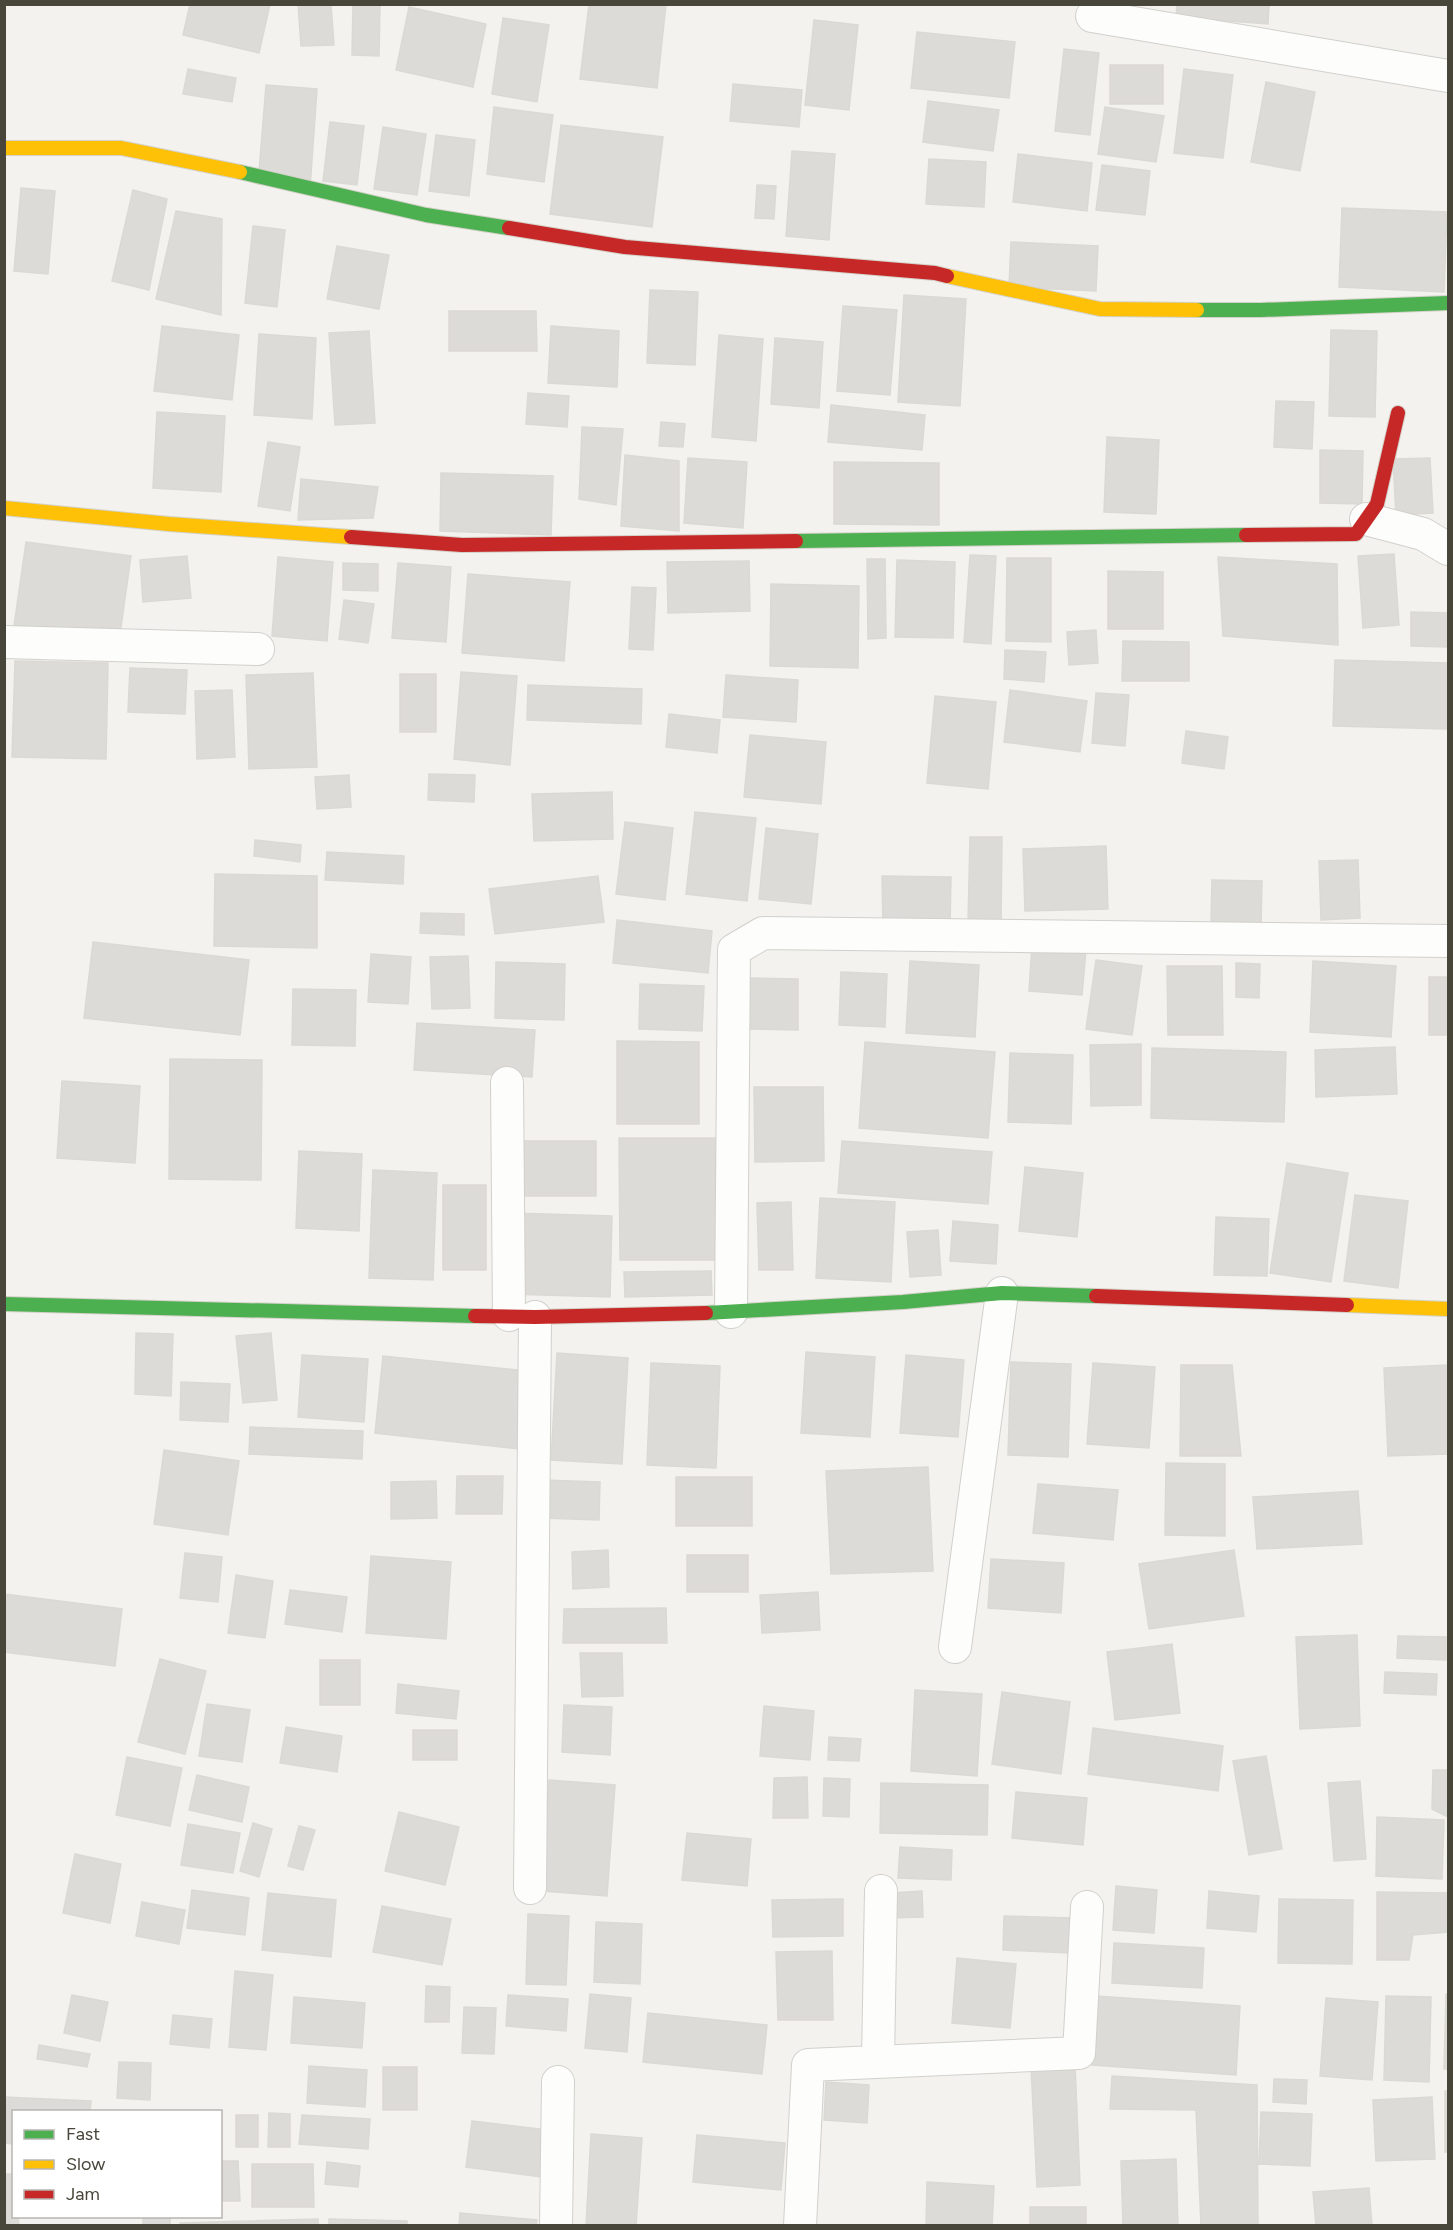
<svg xmlns="http://www.w3.org/2000/svg" width="1453" height="2230" font-family="Figtree,sans-serif">
  <style>
    .building { fill: #dcdbd7; stroke: #dbd9d4; stroke-width: 1.5 }
    .lines { fill: none; stroke-linecap: round; stroke-linejoin: round }
    .street-casing { stroke: #d1d0cc; stroke-width: 34 }
    .fast-casing { stroke: #d3d1c8; stroke-width: 16 }
    .slow-casing { stroke: #d3d1c8; stroke-width: 16 }
    .jam-casing { stroke: #d3d1c8; stroke-width: 16 }
    .street { stroke: #fdfdfc; stroke-width: 32 }
    .fast { stroke: #4caf50; stroke-width: 14 }
    .slow { stroke: #ffc107; stroke-width: 14 }
    .jam { stroke: #c62828; stroke-width: 14 }
  </style>
  <rect width="100%" height="100%" fill="#f3f2ee"/>
  <!-- building -->
  <path class="building" d="M190,4H270L259,53L183,35Z
    M298,4H331L334,45L301,46Z
    M353,4H380L379,56L352,55Z
    M589,4H666L657,88L580,79Z
    M1177,4H1269L1268,24L1176,17Z
    M409,7L486,24L473,87L396,70Z
    M503,18L549,25L537,102L492,94Z
    M814,20L858,25L849,110L805,105Z
    M917,32L1015,42L1009,98L911,88Z
    M1064,49L1099,53L1090,135L1055,131Z
    M1110,65H1163V104H1110Z
    M188,69L236,78L232,102L183,94Z
    M1184,69L1233,75L1223,158L1174,153Z
    M1266,82L1315,92L1300,171L1251,162Z
    M733,84L802,90L799,127L730,121Z
    M266,85L317,89L310,188L258,184Z
    M928,101L999,110L993,151L923,142Z
    M494,107L553,115L544,182L487,174Z
    M1105,107L1164,116L1156,162L1098,154Z
    M330,122L364,126L357,185L323,181Z
    M561,125L663,137L652,227L550,214Z
    M383,127L426,134L417,195L374,189Z
    M436,135L475,140L469,196L429,191Z
    M792,151L835,154L829,240L786,236Z
    M1018,154L1092,163L1087,211L1013,202Z
    M929,159L986,162L984,207L926,204Z
    M1102,165L1150,171L1145,215L1096,210Z
    M757,185L776,186L774,219L755,218Z
    M21,188L55,191L48,274L14,271Z
    M133,190L167,199L149,290L112,281Z
    M1342,208L1447,212L1444,292L1339,287Z
    M176,211L222,219L221,315L156,299Z
    M253,226L285,230L277,307L245,303Z
    M1011,242L1098,246L1096,291L1009,287Z
    M337,246L389,255L379,309L327,299Z
    M650,290L698,292L695,365L647,363Z
    M904,295L966,299L960,406L898,402Z
    M843,306L897,310L890,395L837,391Z
    M449,311H536L537,351H449Z
    M162,326L239,335L232,400L154,391Z
    M551,326L619,331L617,387L548,383Z
    M1331,330L1377,331L1375,417L1329,416Z
    M369,331L375,423L335,425L329,333Z
    M259,334L316,338L312,419L254,415Z
    M719,335L763,339L756,441L712,437Z
    M775,338L823,342L819,408L771,404Z
    M528,393L569,396L567,427L526,424Z
    M1276,401L1314,402L1312,449L1274,447Z
    M831,405L925,415L922,450L828,442Z
    M157,412L225,416L221,492L153,488Z
    M661,422L685,424L683,447L659,446Z
    M582,427L623,429L616,505L579,499Z
    M1107,437L1159,440L1156,514L1104,512Z
    M268,442L300,447L290,511L258,506Z
    M1320,450L1363,451L1362,504L1320,503Z
    M625,455L679,461V531L621,526Z
    M688,458L747,462L743,528L684,523Z
    M1430,458L1433,513L1396,515L1393,459Z
    M834,462L939,463V525L834,524Z
    M441,473L553,476L551,535L440,531Z
    M301,479L378,487L373,518L298,520Z
    M26,542L131,556L119,641L14,626Z
    M1394,554L1399,625L1363,628L1358,556Z
    M970,555L996,556L991,644L964,642Z
    M187,556L191,598L143,602L140,560Z
    M278,557L333,562L327,641L272,636Z
    M1218,557L1337,564L1338,645L1223,636Z
    M1007,558H1051V642L1006,641Z
    M867,559H885L886,638L868,639Z
    M897,560L955,562L953,638L895,637Z
    M749,561L750,611L668,613L667,562Z
    M343,563L378,564V591L343,590Z
    M398,563L451,567L446,642L392,638Z
    M1108,571L1163,572V629H1108Z
    M468,574L570,582L564,661L462,653Z
    M771,584L859,586L858,668L770,666Z
    M632,587L656,588L653,650L629,649Z
    M344,600L374,604L368,643L339,639Z
    M1411,612L1448,613V647L1411,646Z
    M1096,630L1098,663L1069,665L1067,632Z
    M1123,641L1189,642V681H1122Z
    M1005,650L1046,652L1044,682L1004,679Z
    M1335,660L1448,663V729L1333,726Z
    M15,661L108,663L106,759L12,757Z
    M130,668L187,670L185,714L128,712Z
    M461,672L517,676L510,765L454,759Z
    M313,673L317,767L249,769L246,675Z
    M400,674H436V732H400Z
    M726,675L798,680L796,722L723,717Z
    M528,685L642,689L641,724L527,720Z
    M232,690L235,757L197,759L195,691Z
    M1010,690L1087,701L1080,752L1004,742Z
    M1096,693L1129,695L1125,746L1092,743Z
    M935,696L996,702L988,789L927,783Z
    M669,714L720,720L717,753L666,747Z
    M1186,731L1228,737L1224,769L1182,763Z
    M750,735L826,742L821,804L744,797Z
    M429,774L475,775L474,802L428,800Z
    M349,775L351,807L317,809L315,777Z
    M612,792L613,839L534,841L532,794Z
    M695,812L756,818L747,901L686,894Z
    M625,822L673,828L665,900L616,894Z
    M766,828L818,834L811,904L759,899Z
    M970,837H1002L1001,925L968,923Z
    M255,840L301,845L300,862L254,856Z
    M1106,846L1108,909L1025,911L1023,849Z
    M327,852L404,856L403,884L325,880Z
    M1358,860L1360,918L1321,920L1319,861Z
    M215,874L317,876V948L214,946Z
    M598,876L604,922L495,934L489,889Z
    M882,876L951,877L950,926H883Z
    M1212,880L1262,881L1261,925L1211,924Z
    M421,913L464,914V935L420,933Z
    M617,920L712,931L708,973L613,963Z
    M93,942L249,960L240,1035L84,1018Z
    M1032,945L1086,950L1082,995L1029,991Z
    M371,954L411,957L408,1004L368,1002Z
    M468,956L470,1008L432,1009L430,957Z
    M1096,960L1142,966L1132,1035L1086,1029Z
    M910,961L979,965L975,1037L906,1033Z
    M1313,961L1396,966L1391,1037L1310,1032Z
    M496,962L565,964L564,1020L495,1018Z
    M1236,963L1260,964L1259,998L1236,997Z
    M1167,966H1222L1223,1035H1168Z
    M841,972L887,974L885,1027L839,1025Z
    M1429,977H1448V1035H1429Z
    M746,978L798,979V1030L746,1029Z
    M640,984L704,986L702,1031L639,1029Z
    M293,989L356,990L355,1046L292,1045Z
    M417,1023L535,1030L532,1077L414,1070Z
    M617,1041L699,1042V1124H617Z
    M865,1042L995,1052L988,1138L859,1128Z
    M1141,1044V1105L1091,1106L1090,1045Z
    M1395,1047L1397,1094L1316,1097L1315,1050Z
    M1152,1048L1286,1052L1284,1122L1151,1118Z
    M1010,1053L1073,1055L1071,1124L1008,1122Z
    M170,1059L262,1060L261,1180L169,1179Z
    M62,1081L140,1086L135,1163L57,1158Z
    M754,1087H823L824,1161L755,1162Z
    M619,1138H715L716,1260H620Z
    M513,1141H596V1196H514Z
    M842,1141L992,1152L988,1204L838,1193Z
    M299,1151L362,1154L359,1231L296,1228Z
    M1287,1163L1348,1173L1331,1282L1270,1273Z
    M1025,1167L1083,1173L1077,1237L1019,1231Z
    M373,1170L437,1173L433,1280L369,1278Z
    M443,1185H486V1270H443Z
    M1355,1195L1408,1201L1398,1288L1344,1281Z
    M820,1198L895,1202L891,1282L816,1278Z
    M791,1202L793,1270H759L757,1203Z
    M511,1213L612,1216L610,1297L509,1294Z
    M1216,1217L1269,1219L1267,1276L1214,1275Z
    M953,1221L998,1225L996,1264L950,1261Z
    M938,1230L941,1275L910,1277L907,1232Z
    M711,1271L712,1295L625,1297L624,1272Z
    M136,1333L173,1334L171,1396L135,1394Z
    M271,1333L277,1400L243,1403L236,1336Z
    M806,1352L875,1357L870,1437L801,1433Z
    M557,1353L628,1358L622,1464L551,1460Z
    M302,1355L368,1359L364,1422L298,1417Z
    M906,1355L964,1360L958,1437L900,1433Z
    M383,1356L527,1371L519,1449L375,1433Z
    M1011,1362L1071,1364L1068,1457L1008,1455Z
    M651,1363L720,1366L716,1468L647,1465Z
    M1093,1363L1155,1367L1149,1448L1087,1444Z
    M1181,1365H1232L1241,1456H1180Z
    M1448,1365V1454L1388,1456L1384,1368Z
    M181,1382L230,1384L228,1422L180,1420Z
    M250,1427L363,1431L362,1459L249,1454Z
    M164,1450L239,1461L228,1535L154,1524Z
    M1166,1463L1225,1464V1536L1165,1535Z
    M928,1467L933,1571L831,1574L826,1471Z
    M457,1476H503L502,1514H456Z
    M676,1477H752V1526H676Z
    M543,1480L600,1482L599,1520L542,1518Z
    M436,1481L437,1518L391,1519V1482Z
    M1038,1484L1118,1490L1113,1540L1033,1533Z
    M1358,1491L1362,1544L1257,1549L1253,1497Z
    M608,1550L609,1587L573,1589L572,1552Z
    M1234,1550L1244,1616L1149,1629L1139,1564Z
    M185,1553L222,1557L218,1602L180,1598Z
    M687,1555H748V1592H687Z
    M371,1556L451,1562L446,1639L366,1633Z
    M991,1559L1064,1563L1061,1613L988,1608Z
    M236,1575L273,1581L265,1638L228,1633Z
    M290,1590L347,1597L342,1632L285,1624Z
    M818,1592L820,1630L762,1633L760,1595Z
    M4,1594L122,1609L115,1666L4,1652Z
    M666,1608L667,1643H563L564,1609Z
    M1357,1635L1360,1726L1300,1729L1296,1637Z
    M1398,1636L1446,1637V1660L1397,1658Z
    M1172,1644L1180,1713L1115,1720L1107,1652Z
    M580,1653H622L623,1696L582,1697Z
    M160,1659L206,1671L185,1754L138,1742Z
    M320,1660H360V1705H320Z
    M1385,1672L1437,1674L1436,1695L1384,1693Z
    M398,1684L459,1691L456,1719L396,1713Z
    M915,1690L982,1694L977,1776L911,1771Z
    M1002,1692L1070,1702L1061,1774L992,1764Z
    M207,1704L250,1710L242,1762L199,1756Z
    M564,1705L612,1707L610,1755L562,1752Z
    M764,1706L814,1711L810,1760L760,1756Z
    M286,1727L342,1736L337,1772L280,1763Z
    M1093,1728L1223,1746L1218,1791L1088,1774Z
    M413,1730H457V1760H413Z
    M829,1737L861,1739L859,1761L828,1760Z
    M1266,1756L1282,1849L1249,1855L1233,1761Z
    M127,1757L182,1768L170,1826L116,1815Z
    M1433,1770H1448V1817L1432,1809Z
    M197,1775L249,1787L242,1822L189,1810Z
    M807,1777L808,1818H773L774,1778Z
    M824,1778L850,1779L849,1817L823,1816Z
    M549,1780L615,1785L607,1896L542,1891Z
    M1360,1781L1366,1859L1334,1861L1328,1783Z
    M881,1783L988,1785L987,1835L880,1833Z
    M1016,1792L1087,1798L1083,1845L1012,1838Z
    M399,1812L459,1827L445,1885L385,1871Z
    M1377,1817L1444,1820L1442,1879L1376,1876Z
    M253,1823L272,1829L259,1877L240,1871Z
    M188,1824L240,1833L233,1873L181,1865Z
    M299,1826L315,1830L303,1870L288,1866Z
    M687,1833L751,1839L747,1886L682,1880Z
    M900,1847L952,1850L951,1880L898,1878Z
    M75,1854L121,1864L110,1923L63,1913Z
    M1116,1886L1157,1890L1154,1933L1113,1930Z
    M192,1890L249,1898L245,1935L187,1928Z
    M922,1891L923,1917L891,1918V1893Z
    M1209,1891L1259,1896L1256,1932L1207,1928Z
    M1377,1892L1448,1893V1932L1413,1935L1409,1960H1377Z
    M268,1893L336,1900L331,1957L262,1950Z
    M843,1899V1936L773,1937L772,1900Z
    M1279,1899L1353,1900L1352,1964L1278,1963Z
    M142,1902L185,1910L179,1944L136,1936Z
    M382,1906L451,1919L442,1965L373,1952Z
    M528,1914L569,1916L566,1985L526,1984Z
    M1004,1916L1071,1918L1069,1953L1003,1950Z
    M596,1922L642,1924L640,1984L594,1982Z
    M1114,1943L1204,1948L1202,1988L1112,1983Z
    M832,1951L833,2020H778L776,1952Z
    M957,1958L1016,1964L1010,2028L952,2023Z
    M235,1971L273,1975L266,2050L229,2047Z
    M426,1986L450,1987L449,2022H425Z
    M590,1994L631,1998L627,2052L585,2048Z
    M1446,1994H1448V2069H1444Z
    M72,1995L108,2002L100,2041L64,2033Z
    M508,1995L568,1999L566,2031L506,2026Z
    M1096,1996L1240,2006L1236,2075L1092,2065Z
    M1386,1996L1431,1997L1429,2082L1384,2080Z
    M294,1997L365,2003L362,2048L291,2043Z
    M1326,1998L1378,2002L1372,2080L1320,2076Z
    M464,2007L496,2008L494,2054L462,2053Z
    M648,2013L767,2025L762,2074L643,2062Z
    M173,2015L212,2019L209,2048L170,2044Z
    M39,2045L90,2054L87,2067L37,2059Z
    M119,2062L151,2063L150,2100L117,2098Z
    M1075,2065L1080,2185L1037,2187L1031,2067Z
    M309,2066L367,2070L365,2107L307,2103Z
    M383,2067H417V2110H383Z
    M1112,2076L1257,2085L1258,2226H1201L1196,2110L1110,2109Z
    M1274,2079L1307,2080L1306,2104L1273,2102Z
    M826,2082L869,2085L867,2123L824,2120Z
    M1445,2091H1448V2152H1445Z
    M4,2097L91,2101L90,2112H14V2144L4,2143Z
    M1432,2097L1435,2159L1376,2161L1373,2100Z
    M1261,2112L1312,2114L1310,2166L1259,2164Z
    M269,2113L290,2114V2147H268Z
    M236,2115H258V2147H236Z
    M302,2115L370,2119L368,2149L299,2144Z
    M472,2121L547,2130L541,2177L466,2167Z
    M591,2134L642,2138L636,2226H586Z
    M697,2135L785,2143L781,2190L693,2182Z
    M1176,2159L1178,2226H1123L1121,2161Z
    M220,2161H238L240,2201H220Z
    M327,2162L360,2166L358,2187L325,2184Z
    M252,2164H313L314,2207H252Z
    M4,2174H14V2216H18L19,2226H4Z
    M927,2182L994,2186L992,2226H926Z
    M1369,2188L1372,2226H1316L1313,2192Z
    M1030,2207H1086V2226H1030Z
    M460,2213L537,2220L536,2226H459Z
    M143,2216H170V2226H143Z
    M318,2219V2226H180V2223Z
    M329,2219L407,2221V2226H329Z"/>
  <g class="lines">
    <!-- street casing -->
    <g class="street-casing">
      <path id="street" d="M1092,16L1448,76
        M1366,519L1423,534L1448,549
        M4,642L258,649
        M507,1083L509,1315
        M731,1312L734,950L763,933L1448,941
        M955,1647L1002,1293
        M530,1888L535,1317
        M878,2061L881,1891
        M556,2226L558,2082
        M800,2226L808,2065L1079,2053L1087,1907"/>
    </g>
    <!-- fast casing -->
    <g class="fast-casing">
      <path id="fast" d="M240,172L426,215L509,228
        M1197,310H1261L1448,303
        M796,541L1246,535
        M4,1304L475,1316
        M706,1313L903,1302L1002,1293L1096,1296"/>
    </g>
    <!-- slow casing -->
    <g class="slow-casing">
      <path id="slow" d="M4,148H121L240,172
        M947,276L1100,309L1197,310
        M4,508L169,524L351,537
        M1347,1305L1448,1309"/>
    </g>
    <!-- jam casing -->
    <g class="jam-casing">
      <path id="jam" d="M509,228L625,247L935,273L947,276
        M1246,535L1356,534L1377,504L1398,413
        M351,537L462,545L796,541
        M1096,1296L1347,1305
        M475,1316L535,1317L706,1313"/>
    </g>
    <!-- street -->
    <use href="#street" class="street"/>
    <!-- fast -->
    <use href="#fast" class="fast"/>
    <!-- slow -->
    <use href="#slow" class="slow"/>
    <!-- jam -->
    <use href="#jam" class="jam"/>
  </g>
  <!-- border -->
  <rect width="1453" height="2230" fill="none" stroke="#48453b" stroke-width="12"/>
  <!-- legend -->
  <rect x="12" y="2110" width="210" height="108" fill="#ffffff" stroke="#b6b5b1" stroke-width="1.5"/>
  <rect x="24" y="2130" width="30" height="9" fill="#4caf50" stroke="#b6b5b1" stroke-width="1.5"/>
  <text x="66" y="2140" font-size="18" fill="#48453b">Fast</text>
  <rect x="24" y="2160" width="30" height="9" fill="#ffc107" stroke="#b6b5b1" stroke-width="1.5"/>
  <text x="66" y="2170" font-size="18" fill="#48453b">Slow</text>
  <rect x="24" y="2190" width="30" height="9" fill="#c62828" stroke="#b6b5b1" stroke-width="1.5"/>
  <text x="66" y="2200" font-size="18" fill="#48453b">Jam</text>
</svg>
